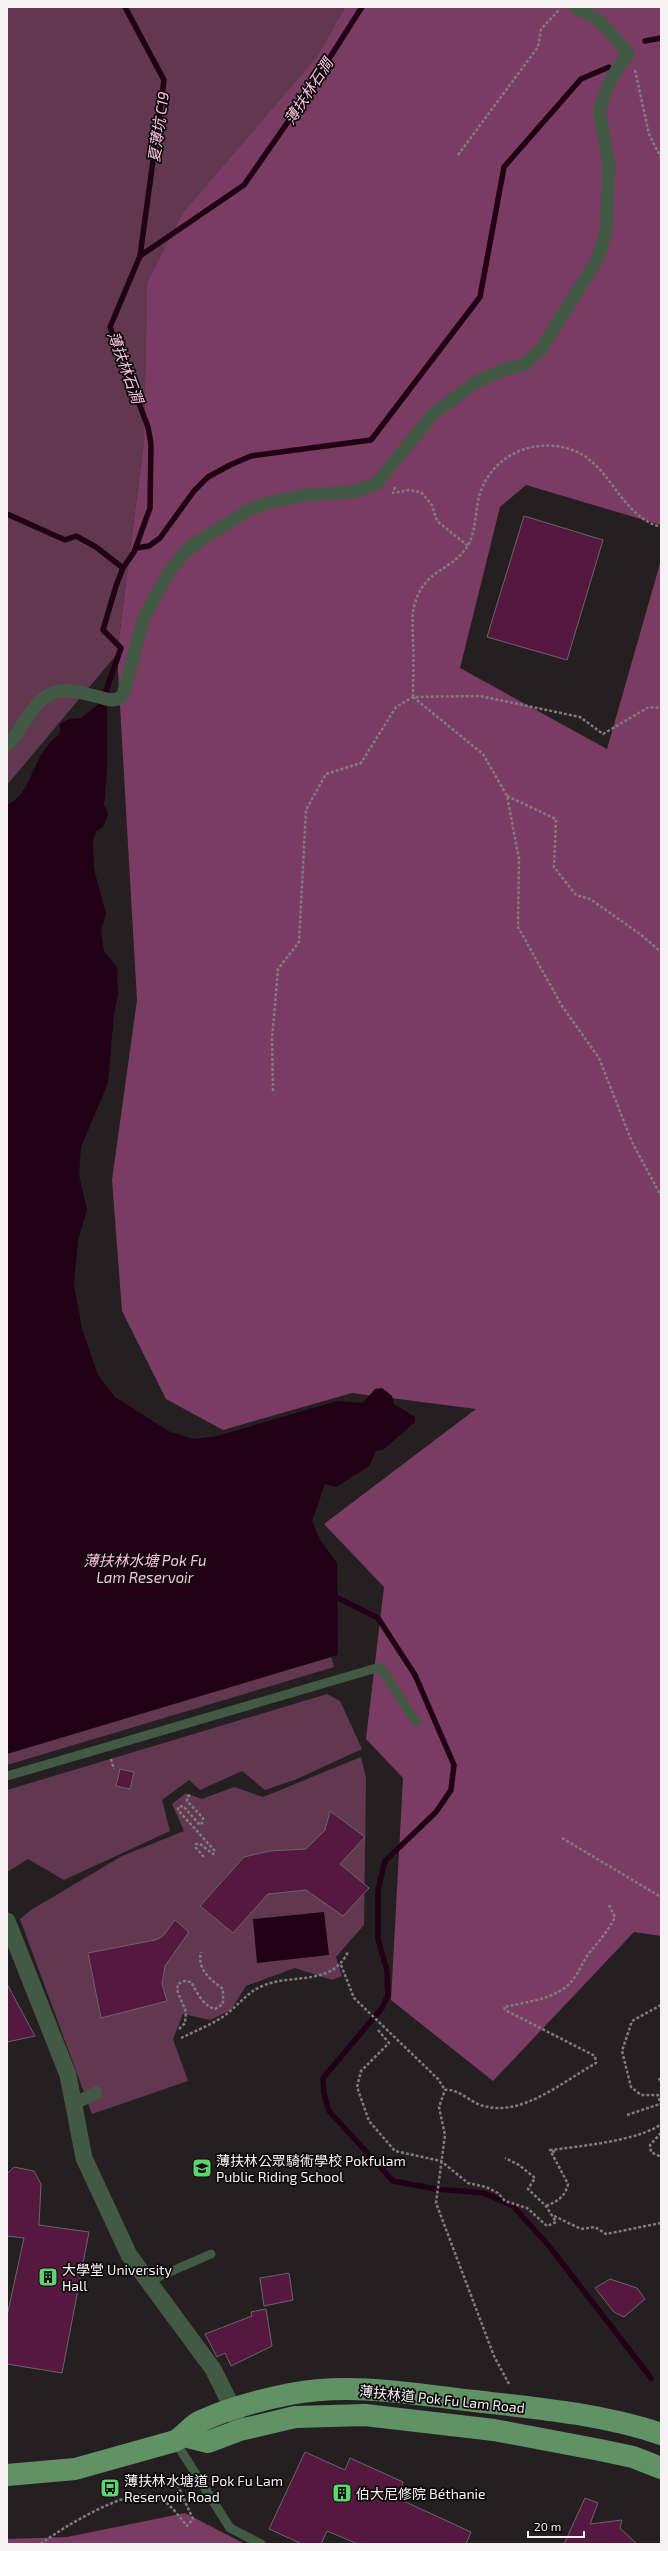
<svg xmlns="http://www.w3.org/2000/svg" width="668" height="2551" font-family="'Exo 2','Noto Sans TC',sans-serif">
  <style>
    .green { fill: #613850 }
    .forest { fill: #7b3c63 }
    .water { fill: #210015 }
    .lines { fill: none; stroke-linecap: round; stroke-linejoin: round }
    .stream { stroke: #210015; stroke-width: 5.5 }
    .building { fill: #551940; stroke: #6c6468 }
    .path { stroke: #807b7e; stroke-width: 2.5; stroke-dasharray: 3 2; stroke-linecap: butt }
    .service { stroke: #425a44; stroke-width: 9 }
    .pedestrian { stroke: #425a44; stroke-width: 13 }
    .minor { stroke: #425a44; stroke-width: 17 }
    .primary { stroke: #619265; stroke-width: 22 }
    .labels { text-anchor: middle; dominant-baseline: central; stroke-width: 3.5; stroke-linejoin: round; paint-order: stroke }
    .poi-label { font-size: 14px; fill: #f6f2f4; stroke: #0c0a0b; text-anchor: start }
    .street-label { font-size: 14px; fill: #f6f2f4; stroke: #0c0a0b }
    .water-label { font-size: 15px; font-style: italic; fill: #fbc0e1; stroke: #0c0a0b }
  </style>
  <rect width="100%" height="100%" fill="#251f22"/>
  <!-- green -->
  <path class="green" d="M7,7H345L316,58L147,283L144,440L117,654L7,785Z
    M329,1648L334,1667L7,1765V1744Z
    M327,1694L340,1701L362,1749L297,1779L265,1790L242,1771L200,1790L189,1780L162,1800L170,1831L64,1880L28,1859L7,1872V1790Z
    M361,1757L366,1778L364,1925L336,1957L342,1976L332,1980L295,1968L246,1986L231,2010L210,2020L183,2014L173,2039L188,2081L92,2114L20,1919L31,1910L122,1856L184,1831L172,1804L186,1793L202,1799L234,1787L263,1797Z"/>
  <!-- forest -->
  <path class="forest" d="M345,7H661V525L526,485L500,507L460,668L607,749L661,560V1936L634,1932L493,2081L391,2000L403,1778L366,1739L384,1587L324,1524L476,1409L352,1393L223,1430L166,1399L122,1311L112,1180L137,1000L117,654L144,440L147,283L183,213L316,58Z
    M185,2513L245,2544H7V2539L67,2537Z"/>
  <!-- water -->
  <path class="water" d="M99,704L107,707V771L104,805L108,813C106,822 105,828 96,831L93,841L94,869L106,914L101,930L103,947L105,953L117,967L118,995L114,1014L108,1083L81,1147L79,1175L87,1210L78,1240L74,1285L82,1329L98,1375L115,1397L170,1432L194,1439L217,1436L337,1401L363,1403L375,1389L382,1388L392,1396L394,1404L415,1417V1422L383,1450L376,1451L369,1466L336,1487L325,1484L312,1521L320,1540L337,1563L338,1655L7,1754V805C34,793 31,753 60,734V724L69,719L81,718Z
    M324,1912L329,1955L257,1963L253,1919Z"/>
  <g class="lines">
    <!-- stream -->
    <path class="stream" d="M125,7L164,80L140,256
      M645,41L661,38
      M7,514L65,540L76,536L96,547L123,568
      M136,548L149,546L160,538L194,491L208,477L230,465L251,456L371,440L480,297L504,167L581,79L609,67
      M101,705L121,648L103,630L116,586L123,568L134,552L150,508L151,444L148,427L110,327L140,256L244,185L299,106L362,7
      M338,1598L378,1618L415,1675L454,1765L451,1790L436,1812L385,1861L378,1890V1939L387,1971L388,1995L382,2008L323,2078L324,2093L329,2111L393,2181L436,2189L484,2193L513,2206L549,2246L651,2378"/>
  </g>
  <!-- building -->
  <path class="building" d="M524,516L603,540L567,660L487,637Z
    M120,1769L134,1772L130,1789L116,1786Z
    M330,1811L365,1837L340,1864L369,1888L343,1916L306,1890L268,1894L233,1933L200,1906L244,1857L269,1851L306,1849L325,1830Z
    M175,1920L189,1932L165,1966L162,1984L167,2001L101,2018L88,1953L155,1940L162,1937Z
    M7,1984L35,2036L7,2042Z
    M14,2167L34,2171L41,2184L39,2225L89,2232L62,2373L7,2364V2316L24,2238L7,2236V2174Z
    M289,2273L293,2300L264,2306L260,2278Z
    M610,2279L637,2288L645,2299L624,2317L614,2312L595,2288Z
    M266,2309L272,2346L231,2366L225,2353L217,2357L205,2334L252,2316L251,2312Z
    M305,2452L345,2470L350,2458L403,2482L397,2498L471,2532L466,2544H358L327,2531L321,2544H302L269,2529Z
    M585,2498L598,2503L590,2524L622,2520L620,2528L637,2544H564Z"/>
  <g class="lines">
    <!-- path -->
    <path class="path" d="M635,70L649,134L661,158
      M458,155L538,47L541,29L560,9
      M395,487L393,493L409,490L421,492L432,505L437,521L468,546
      M413,697L483,754L507,796L519,859L518,927L562,1006L599,1058L632,1142L661,1196
      M413,697C413,679 414,660 413,642C413,629 411,616 415,603C425,569 451,571 467,547C476,533 475,513 479,497C489,459 528,438 566,448C611,459 617,515 661,527
      M507,796L556,819L554,867L576,895L590,899L640,934L661,952
      M273,1091L272,1040L278,969L299,942L306,810L326,774L361,763L396,707L413,697L480,696L580,717L603,734L649,707L661,708
      M111,1759L114,1769
      M190,1795L187,1797V1801L203,1818V1822L200,1825L183,1806L178,1807V1810L215,1851L213,1854L200,1844H196V1848L204,1857
      M562,1838L661,1897
      M341,1965L354,1998L438,2079L445,2090
      M661,2005L632,2021L622,2051L631,2087L641,2095H658L661,2105
      M179,2029L185,2023L186,2012L177,1990L178,1984L184,1981L191,1982C197,1992 203,2006 215,2009L223,2004V1989C210,1979 197,1970 201,1952
      M378,2030L389,2043L361,2071L357,2087L369,2121L395,2151L441,2161L468,2183L486,2187L498,2193L505,2201L527,2208L547,2226L556,2222L546,2206L528,2189L535,2178L519,2165L505,2158
      M181,2038C195,2031 211,2025 224,2016C238,2006 246,1993 262,1986C292,1973 331,1987 348,1952
      M659,2078L661,2082
      M627,2115L660,2104
      M661,2133L650,2145L651,2152L661,2157
      M555,2152L550,2150C576,2147 642,2140 661,2124
      M546,2206C558,2201 565,2197 568,2184L550,2150
      M554,2216L581,2229L595,2227L606,2234L661,2223
      M509,2384L494,2356L436,2203L445,2135L439,2107L445,2090C459,2088 470,2103 484,2106C522,2117 564,2081 596,2063L595,2056L505,2010L504,2007C526,2002 557,1999 572,1981C579,1972 583,1961 590,1952C599,1941 609,1930 615,1917L609,1905
      M41,2544C61,2528 132,2485 156,2496C169,2502 178,2515 187,2526L193,2519L173,2475"/>
    <!-- service -->
    <path class="service" d="M7,1776L380,1667L416,1722
      M147,2282L211,2254
      M175,2441L230,2528L261,2544"/>
    <!-- pedestrian -->
    <path class="pedestrian" d="M7,745C16,737 22,725 29,715C53,678 75,692 111,700L118,699L123,695L144,617L169,572L186,551L199,541L249,510L267,503L305,495L353,492L376,484L433,414L476,382L502,370L525,364L542,348L598,258L606,231L609,166L600,114L601,103L612,77L628,53L599,20L575,7
      M73,2104L96,2093"/>
    <!-- minor -->
    <path class="minor" d="M7,1921L68,2075L84,2158L129,2255L213,2369L233,2409L240,2430"/>
    <!-- primary -->
    <path class="primary" d="M184,2436L208,2442L240,2430L295,2417L365,2415L494,2430L600,2450L633,2457L661,2468
      M7,2475L75,2469L175,2441C185,2436 191,2425 201,2421C229,2408 260,2400 290,2394C350,2382 414,2394 474,2401C536,2408 602,2414 661,2434"/>
  </g>
  <!-- icons -->
  <defs>
    <g id="school-square" transform="scale(1)"><rect x="-9" y="-9" width="18" height="18" rx="4" fill="#5bd56e" stroke="#0c0a0b"/><path d="M0-5L7-2L0 1L-7-2ZM-4 1L0 2.5L4 1V4Q0 6-4 4Z" fill="#111"/></g>
    <g id="building-square" transform="scale(1)"><rect x="-9" y="-9" width="18" height="18" rx="4" fill="#5bd56e" stroke="#0c0a0b"/><path d="M-4-6H4V6H1V3H-1V6H-4ZM-2.5-4.3h1.7v1.8h-1.7ZM.8-4.3h1.7v1.8H.8ZM-2.5-1h1.7V.8h-1.7ZM.8-1h1.7V.8H.8Z" fill="#111"/></g>
    <g id="bus-square" transform="scale(1)"><rect x="-9" y="-9" width="18" height="18" rx="4" fill="#5bd56e" stroke="#0c0a0b"/><path d="M-5-6H5V4H4V6H2V4H-2V6H-4V4H-5ZM-3.5-4V0h7V-4ZM-3.5 1.2v1.5H-2V1.2ZM2 1.2v1.5H3.5V1.2Z" fill="#111"/></g>
  </defs>
  <g fill-rule="evenodd">
    <use href="#school-square" x="202" y="2168"/>
    <use href="#building-square" x="48" y="2277"/>
    <use href="#bus-square" x="110" y="2488"/>
    <use href="#building-square" x="342" y="2493"/>
  </g>
  <g class="labels">
    <!-- poi labels -->
    <g class="poi-label">
      <text x="216" y="2160">薄扶林公眾騎術學校 Pokfulam<tspan x="216" dy="16">Public Riding School</tspan></text>
      <text x="62" y="2269">大學堂 University<tspan x="62" dy="16">Hall</tspan></text>
      <text x="124" y="2480">薄扶林水塘道 Pok Fu Lam<tspan x="124" dy="16">Reservoir Road</tspan></text>
      <text x="356" y="2493">伯大尼修院 Béthanie</text>
    </g>
    <!-- street labels -->
    <g class="street-label">
      <text transform="translate(442 2399) rotate(6)">薄扶林道 Pok Fu Lam Road</text>
    </g>
    <!-- water labels -->
    <g class="water-label">
      <text transform="translate(308 91) rotate(-57)">薄扶林石澗</text>
      <text transform="translate(158 127) rotate(-82)">夏薄坑 C19</text>
      <text transform="translate(126 367) rotate(70)">薄扶林石澗</text>
      <text x="145" y="1560">薄扶林水塘 Pok Fu<tspan x="145" dy="17">Lam Reservoir</tspan></text>
    </g>
  </g>
  <!-- border -->
  <rect width="668" height="2551" fill="none" stroke="#f6f2f4" stroke-width="16"/>
  <!-- scale -->
  <path d="M528 2531v6h56v-6" fill="none" stroke="#f6f2f4" stroke-width="2"/>
  <text x="534" y="2531" font-size="12" fill="#f6f2f4" stroke="#0c0a0b" stroke-width="3" paint-order="stroke">20 m</text>
</svg>
